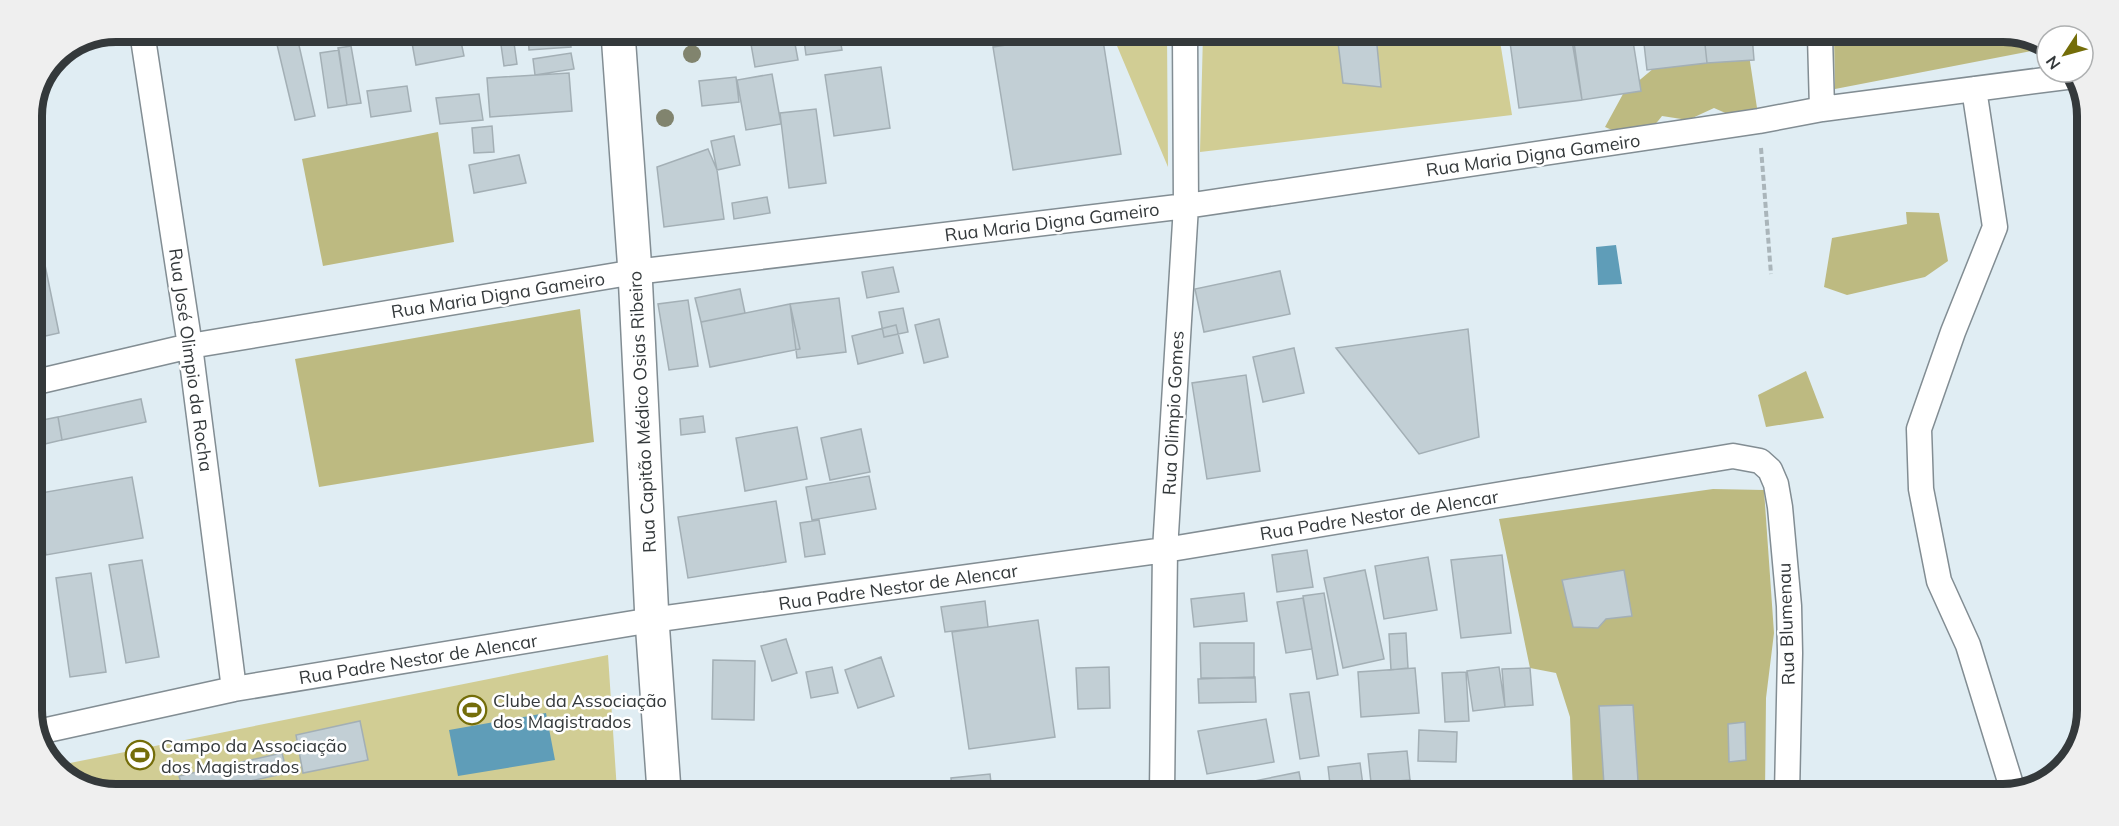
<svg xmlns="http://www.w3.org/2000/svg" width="2119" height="826" font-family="Mulish,sans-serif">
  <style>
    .green { fill: #d1cd94 }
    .forest { fill: #bdba81 }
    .water { fill: #5f9db8 }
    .building { fill: #c2cfd5; stroke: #a3afb5; stroke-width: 1.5 }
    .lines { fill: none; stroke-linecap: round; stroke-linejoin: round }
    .street-casing { stroke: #828d93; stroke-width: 27 }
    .secondary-casing { stroke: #828d93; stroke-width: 36 }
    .path { stroke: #aab5ba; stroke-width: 4; stroke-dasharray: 6 3; stroke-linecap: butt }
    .street { stroke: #fff; stroke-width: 24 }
    .secondary { stroke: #fff; stroke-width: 33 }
    .tree { fill: #81846e }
    .labels { text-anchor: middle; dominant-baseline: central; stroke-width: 5; stroke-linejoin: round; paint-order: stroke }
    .street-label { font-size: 18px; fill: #34393b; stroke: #fff }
    .poi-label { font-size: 18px; fill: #34393b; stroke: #fff; text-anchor: start }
    .rim { fill: none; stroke: #34393b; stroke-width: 8 }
  </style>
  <rect width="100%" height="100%" fill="#e0edf3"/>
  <!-- green -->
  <path class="green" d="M991,34H1072L993,47Z
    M1112,34H1167L1168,167Z
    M1203,34L1499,35L1512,115L1200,152Z
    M608,655L617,791L89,790L55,766Z"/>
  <!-- forest -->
  <path class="forest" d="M1834,36H2030L2047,48L1835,89Z
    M1749,55L1757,108L1737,118L1714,108L1688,120L1662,116C1644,140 1631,138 1605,127L1623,94L1660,63Z
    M438,132L454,242L323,266L302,159Z
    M1906,212L1939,213L1948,261L1925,277L1847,295L1824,287L1832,238L1907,224Z
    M580,309L594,442L319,487L295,359Z
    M1806,371L1824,418L1766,427L1758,395Z
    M1713,489L1764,490L1774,633L1766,698L1765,794L1573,793L1570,717L1556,673L1530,668L1499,519Z"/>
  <!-- water -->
  <path class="water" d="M1616,245L1622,284L1598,285L1596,247Z
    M546,713L555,760L458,776L449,730Z"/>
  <!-- building -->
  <path class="building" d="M274,32H296L315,116L295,120Z
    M374,32H411V35L375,40Z
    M410,32H459L464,56L416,65Z
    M528,32L569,33L571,47L529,50Z
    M749,33H793L798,60L755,67Z
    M803,33H839L842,50L806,55Z
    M859,33H897V35L861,41Z
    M1077,34H1102L1121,154L1013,170L993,47Z
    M1337,34L1376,35L1381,87L1343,83Z
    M1509,35H1573L1582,100L1519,108Z
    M1571,35H1632L1641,91L1582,100Z
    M1643,35H1704L1707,63L1647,70Z
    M1704,35H1752L1754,60L1707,63Z
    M514,43L517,64L504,66L501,45Z
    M351,46L361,103L347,105L338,48Z
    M339,50L347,105L328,108L320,53Z
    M571,53L574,69L535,75L533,59Z
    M881,67L890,128L834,136L825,75Z
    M569,73L572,111L490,117L487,78Z
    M772,74L781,124L746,130L737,80Z
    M736,77L739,102L702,106L699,81Z
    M407,86L411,111L371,117L367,91Z
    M479,94L483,120L440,124L436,98Z
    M816,109L826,183L789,188L780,113Z
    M492,126L494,152L474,153L472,128Z
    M734,136L740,165L717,170L711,141Z
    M708,149L717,170L724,219L664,227L657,167Z
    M519,155L526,183L474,193L469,165Z
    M767,197L770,213L734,219L732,203Z
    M32,202L59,333L32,339Z
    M893,267L899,292L867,298L862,272Z
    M1280,271L1290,314L1204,332L1195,289Z
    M740,289L745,313L701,322L695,298Z
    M839,298L846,352L797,358L790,304Z
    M688,300L698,366L669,370L658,304Z
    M790,304L800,349L710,367L701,322Z
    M903,308L908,332L884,337L879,312Z
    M939,319L948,357L924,363L915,325Z
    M896,325L903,353L858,364L852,336Z
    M1468,329L1479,437L1419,454L1336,348Z
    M1294,348L1304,393L1263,402L1253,357Z
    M1246,375L1260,471L1207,479L1192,383Z
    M141,399L146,422L62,440L58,417Z
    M703,416L705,432L681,435L680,419Z
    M58,417L62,440L32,447V422Z
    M797,427L807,479L745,491L736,438Z
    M861,429L870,472L830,480L821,438Z
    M869,476L876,509L812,520L806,487Z
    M132,477L143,538L46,555L35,494Z
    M776,501L786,562L688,578L678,517Z
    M819,520L825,554L805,557L800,523Z
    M1307,550L1313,587L1277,592L1272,555Z
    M1502,555L1511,633L1461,638L1451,560Z
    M1428,557L1437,610L1384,619L1375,566Z
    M142,560L159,657L126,663L109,565Z
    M1365,570L1384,659L1343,668L1324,578Z
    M1624,570L1632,616L1606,619L1598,628L1573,627L1562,580Z
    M91,573L106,672L70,677L56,578Z
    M1244,593L1247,621L1194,627L1191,599Z
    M1324,593L1338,675L1317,679L1303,596Z
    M1303,598L1312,649L1286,653L1277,602Z
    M985,601L988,627L945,632L941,607Z
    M1038,620L1055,737L969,749L952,632Z
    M1406,633L1408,668L1391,670L1389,634Z
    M786,639L797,673L772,681L761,646Z
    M1200,643H1254V678H1201Z
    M881,657L894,696L858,708L845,670Z
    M713,660L755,661L754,720L712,719Z
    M832,667L838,693L811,698L806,672Z
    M1109,667L1110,708L1078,709L1076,668Z
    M1499,667L1505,707L1473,711L1467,671Z
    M1415,668L1419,713L1361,717L1358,672Z
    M1530,668L1533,705L1505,707L1502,669Z
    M1466,672L1469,721L1445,722L1442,673Z
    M1255,677L1256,702L1199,703L1198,679Z
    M1309,692L1319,756L1300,759L1290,694Z
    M1633,705L1638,781L1604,785L1599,706Z
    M1266,719L1274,762L1207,774L1198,731Z
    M360,721L368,760L303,773L296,735Z
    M1745,722L1746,760L1729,762L1728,724Z
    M1419,730L1457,732L1456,762L1418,761Z
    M1407,751L1410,780L1371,783L1368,754Z
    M282,753L287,773L210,790H183L179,776Z
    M1360,763L1364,793H1331L1328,767Z
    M1299,772L1303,793H1220L1219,788Z
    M990,774L992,792H952L951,778Z
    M1410,780L1411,793H1364L1363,784Z"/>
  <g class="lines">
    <!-- street casing -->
    <g class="street-casing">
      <path id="street" d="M142,32L190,346L234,689
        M1820,36L1822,109
        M1974,89L1995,227L1953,332L1919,429L1921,489L1939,581L1968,645L2013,791
        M32,383L190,346L635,272L1186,206L1759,121L1822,109L2074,76
        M38,732L234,689L652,620L1165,550L1733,456L1760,461L1770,470L1776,484L1780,507L1789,606L1790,653L1787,794
        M1162,792L1165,550L1186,206L1185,34"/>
    </g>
    <!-- secondary casing -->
    <g class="secondary-casing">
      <path id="secondary" d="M618,33L635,272L652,620L664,791"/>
    </g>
    <!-- path -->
    <path class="path" d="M1761,148L1771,274"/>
    <!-- street -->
    <use href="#street" class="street"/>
    <!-- secondary -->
    <use href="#secondary" class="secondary"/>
  </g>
  <!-- trees -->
  <g class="tree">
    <circle cx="692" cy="54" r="9"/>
    <circle cx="665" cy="118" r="9"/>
  </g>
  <!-- icons -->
  <defs>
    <g id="stadium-ring" transform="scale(1.5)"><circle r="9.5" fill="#fff" stroke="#746d09" stroke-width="1.5"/><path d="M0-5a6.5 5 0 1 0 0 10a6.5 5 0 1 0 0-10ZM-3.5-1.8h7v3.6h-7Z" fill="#746d09"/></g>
  </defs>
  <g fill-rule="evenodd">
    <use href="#stadium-ring" x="472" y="710"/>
    <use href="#stadium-ring" x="140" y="755"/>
  </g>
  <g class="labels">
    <!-- street labels -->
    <g class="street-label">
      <text transform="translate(1533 155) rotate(-8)">Rua Maria Digna Gameiro</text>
      <text transform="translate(1052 222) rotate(-7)">Rua Maria Digna Gameiro</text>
      <text transform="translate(498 295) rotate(-9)">Rua Maria Digna Gameiro</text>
      <text transform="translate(191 360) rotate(82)">Rua José Olimpio da Rocha</text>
      <text transform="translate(642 412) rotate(-93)">Rua Capitão Médico Osias Ribeiro</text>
      <text transform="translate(1173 413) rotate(-87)">Rua Olimpio Gomes</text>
      <text transform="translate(1379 515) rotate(-9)">Rua Padre Nestor de Alencar</text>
      <text transform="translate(898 587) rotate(-8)">Rua Padre Nestor de Alencar</text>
      <text transform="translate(1786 624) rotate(-92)">Rua Blumenau</text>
      <text transform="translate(418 659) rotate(-9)">Rua Padre Nestor de Alencar</text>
    </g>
    <!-- poi labels -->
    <g class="poi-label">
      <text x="493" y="700">Clube da Associação<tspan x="493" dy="21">dos Magistrados</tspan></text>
      <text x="161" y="745">Campo da Associação<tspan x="161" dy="21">dos Magistrados</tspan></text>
    </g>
  </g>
  <!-- crop -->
  <path d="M0 0H2119V826H0ZM116 42H2003A74 74 0 0 1 2077 116V710A74 74 0 0 1 2003 784H116A74 74 0 0 1 42 710V116A74 74 0 0 1 116 42Z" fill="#efefef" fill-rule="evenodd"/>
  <path class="rim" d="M116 42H2003A74 74 0 0 1 2077 116V710A74 74 0 0 1 2003 784H116A74 74 0 0 1 42 710V116A74 74 0 0 1 116 42Z"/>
  <!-- north arrow -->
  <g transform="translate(2065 54) rotate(234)"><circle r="28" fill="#ffffff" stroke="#aeb0b1" stroke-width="1.5"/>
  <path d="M0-4.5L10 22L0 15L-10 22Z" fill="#746d09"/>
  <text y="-9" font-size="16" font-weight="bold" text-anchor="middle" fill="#34393b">N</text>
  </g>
</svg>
